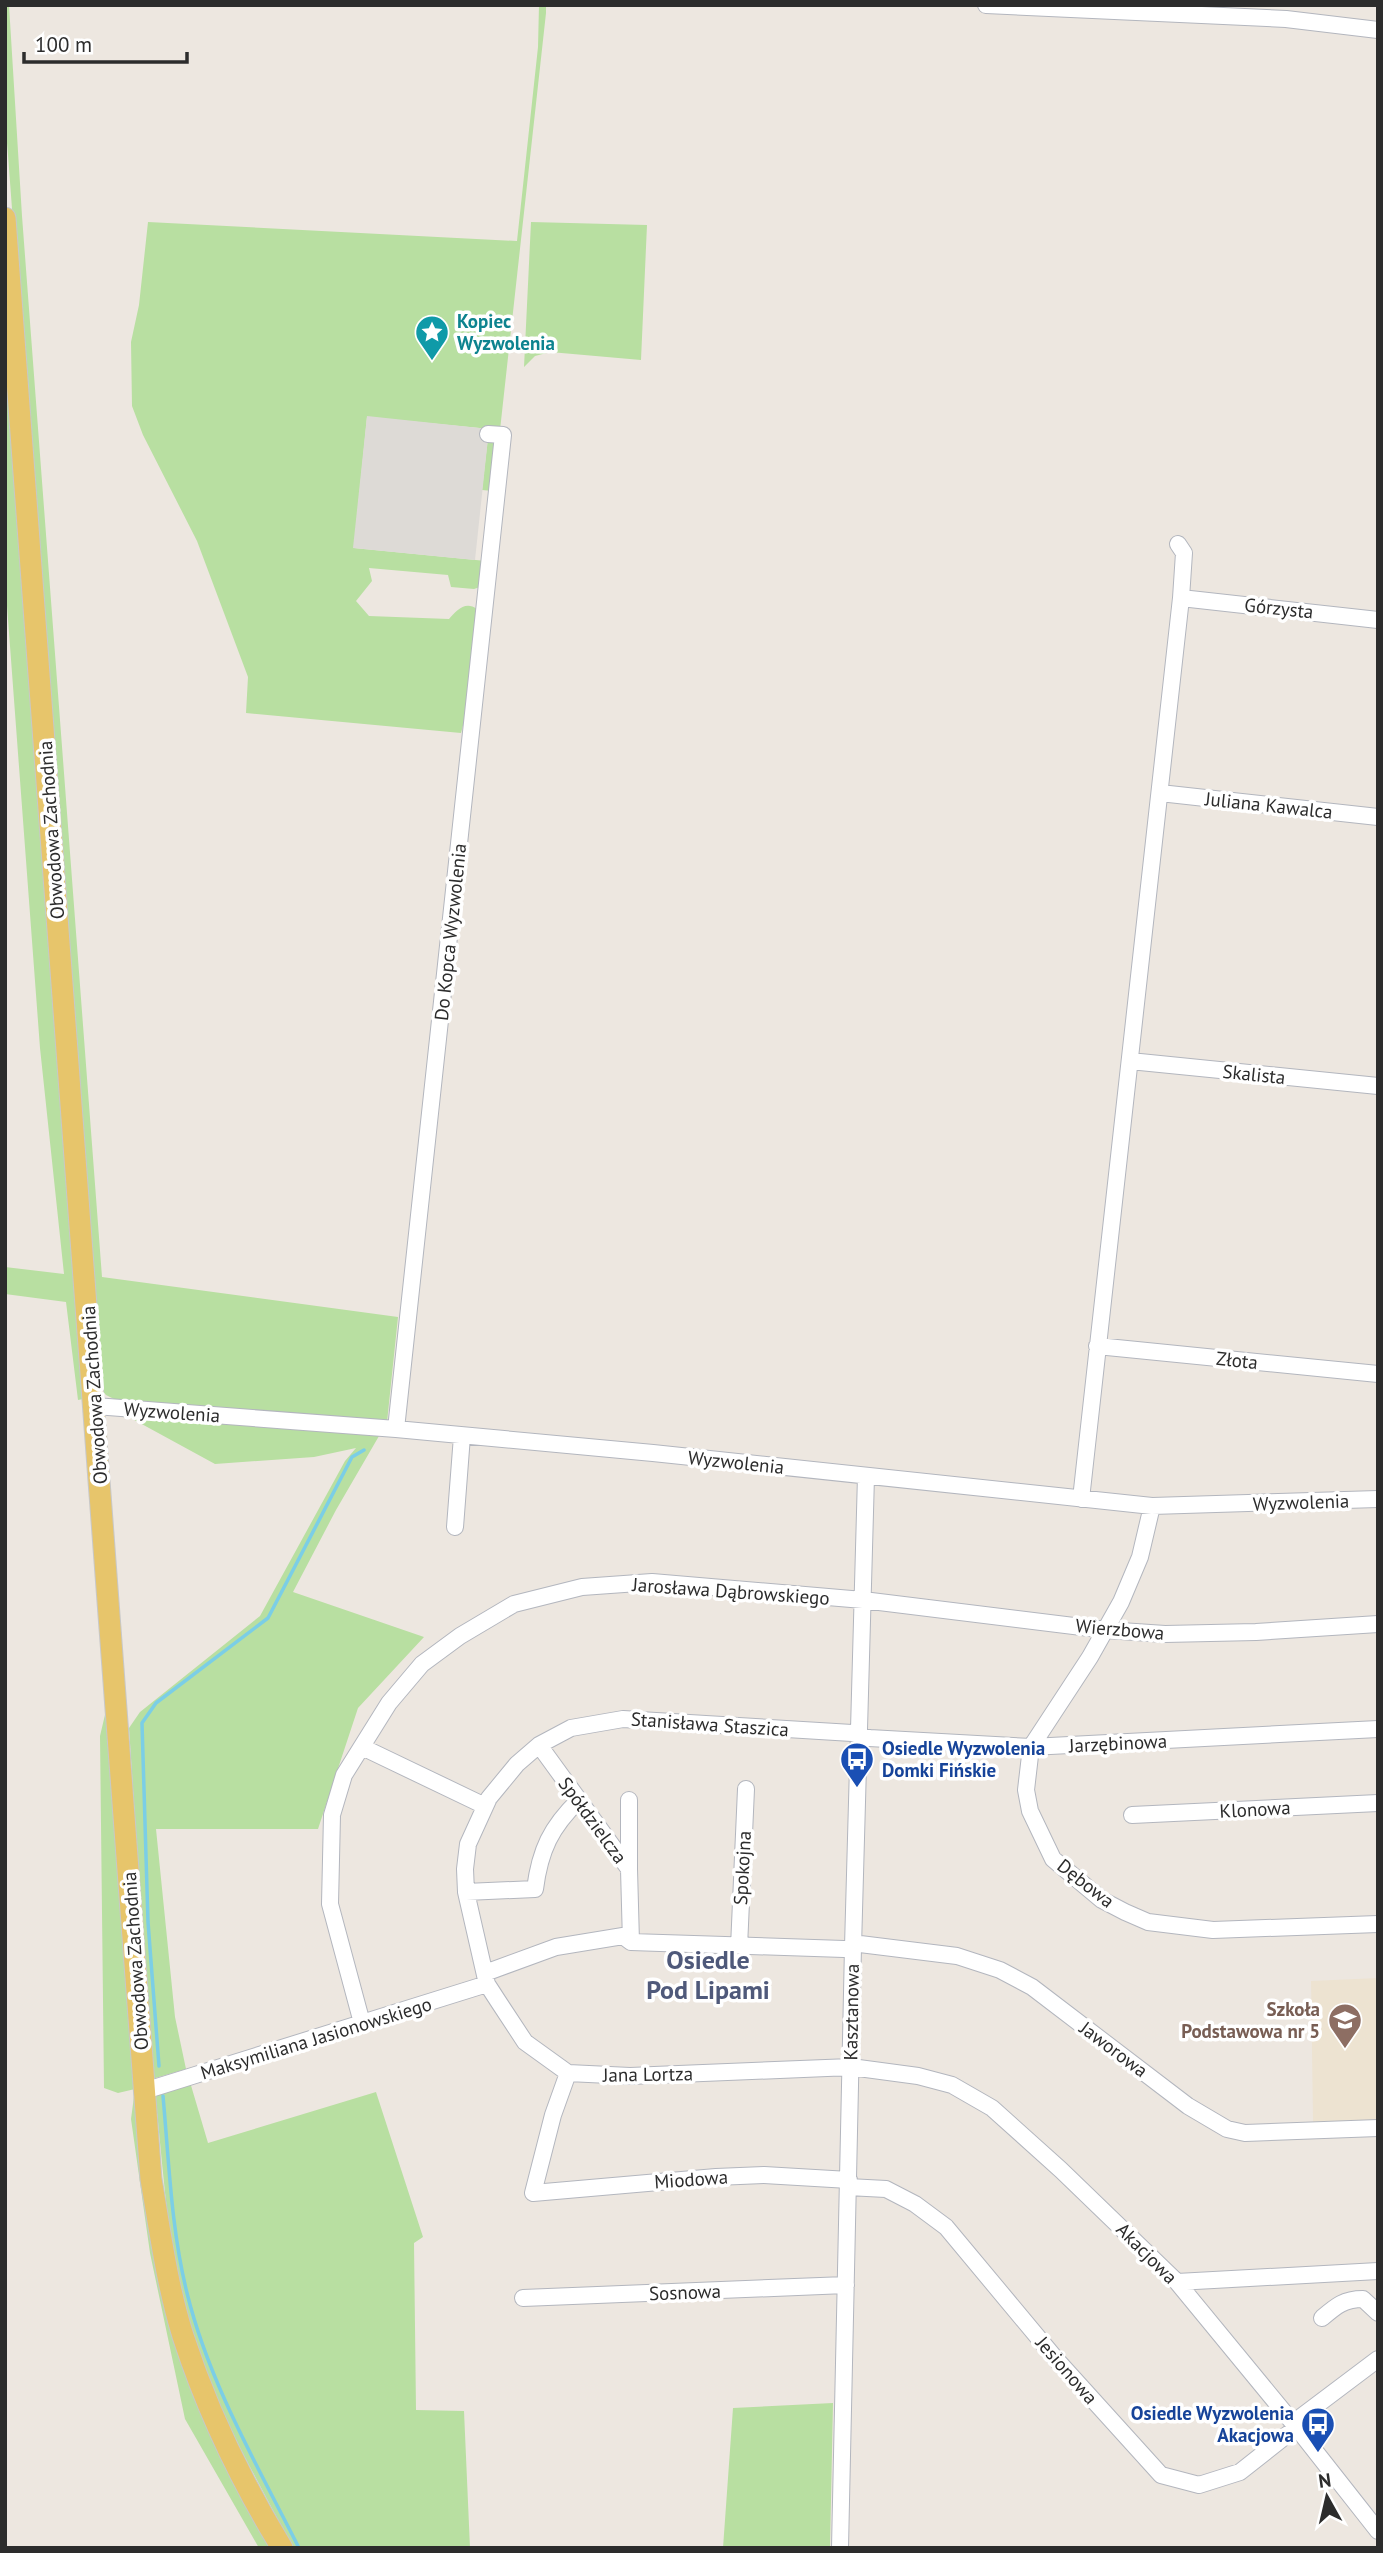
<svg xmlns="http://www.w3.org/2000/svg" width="1383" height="2553" font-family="'PT Sans',sans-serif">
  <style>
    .education { fill: #ede3d1 }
    .green { fill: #b8dfa1 }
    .plaza { fill: #dddad6 }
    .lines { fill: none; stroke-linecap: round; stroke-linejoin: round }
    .stream { stroke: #7bcee6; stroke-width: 3.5 }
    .minor-casing { stroke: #b3b6be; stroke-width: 18 }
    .major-casing { stroke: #c8c8c8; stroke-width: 23 }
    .minor { stroke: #fff; stroke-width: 16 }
    .major { stroke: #e7c56b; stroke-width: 21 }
    .labels { text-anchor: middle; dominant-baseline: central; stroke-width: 7; stroke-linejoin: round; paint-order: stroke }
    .culture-label { font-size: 19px; font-weight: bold; fill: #0d838f; stroke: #fff; text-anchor: start }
    .street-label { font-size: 19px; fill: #2c2c2c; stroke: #fff }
    .transit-label { font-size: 19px; font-weight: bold; fill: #164399; stroke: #fff; text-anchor: start }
    .education-label { font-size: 19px; font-weight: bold; fill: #785e54; stroke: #fff; text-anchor: end }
    .district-label { font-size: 26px; font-weight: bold; fill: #4f597a; stroke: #fff }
  </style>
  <rect width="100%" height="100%" fill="#ede7e0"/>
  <!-- education -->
  <path class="education" d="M1378,1978V2120L1313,2123L1311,1981Z"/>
  <!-- green -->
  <path class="green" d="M5,5H9L22,216L102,1277L398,1317L387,1422L114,1399L106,1395L100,1388L8,155L5,119Z
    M539,5H546V13L500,430L367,417L354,548L486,561L480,587L474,589L451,587L448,575L369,568L372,581L356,601L369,616L449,619C456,611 465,600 477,609L469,703L461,733L246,713L248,677L197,541L143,435L132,406L131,342L139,305L148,222L517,241L538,47Z
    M531,222L647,225L641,360L550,352L535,356L524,367Z
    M5,296L83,1399L78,1400L66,1302L5,1294V1267L64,1274L40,1048L5,579Z
    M488,437L498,438L493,491L482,490Z
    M127,1416L379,1436L336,1510L293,1592L424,1637L358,1708L318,1829H156L175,2017L186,2069L152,2079L129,1728L140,1712L260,1616L345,1461L356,1448L314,1457L215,1464Z
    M108,1702L135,2088L183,2364L273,2548H259L185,2419L150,2253L131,2119L135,2089L118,2093L104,2088L100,1736Z
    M190,2082L208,2143L376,2092L423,2237L414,2243L416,2410L464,2411L470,2548H293C251,2468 204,2388 183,2300C166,2233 163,2163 155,2094Z
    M833,2403L830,2548H723L733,2408Z"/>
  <!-- plaza -->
  <path class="plaza" d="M367,416L489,429L475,560L353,548Z"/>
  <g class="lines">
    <!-- stream -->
    <path class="stream" d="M159,2066L148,1922L142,1723L156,1703L268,1618L352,1457L364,1450
      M163,2096C169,2161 171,2229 187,2293C209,2383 257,2465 299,2548"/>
    <!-- minor casing -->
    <g class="minor-casing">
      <path id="minor" d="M986,5L1286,19L1378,30
        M1181,598L1378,620
        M1160,793L1378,817
        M1130,1061L1378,1086
        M1097,1346L1378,1374
        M95,1406L396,1429L653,1453L1152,1506L1378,1499
        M396,1429L503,435L488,434
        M1081,1499L1181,598L1184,553L1178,544
        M1152,1506L1140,1557L1121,1602L1090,1657L1031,1747L1026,1790L1030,1811L1053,1859L1102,1900L1125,1912L1148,1922L1213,1930L1378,1924
        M455,1527L462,1436
        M1378,1729L1031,1747L869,1738L852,1733L623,1719L571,1728L539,1745L517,1764L489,1798L468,1844L465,1869L466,1892L487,1984L498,2001L525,2042L568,2073L630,2076L851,2067L918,2076L952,2085L992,2108L1061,2170L1177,2282L1293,2423L1378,2531
        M539,1745L629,1869L631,1942
        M362,1747L485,1806
        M629,1800V1869
        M1132,1815L1378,1803
        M466,1892L535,1889C540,1850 551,1827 579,1800
        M739,1947L746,1789
        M485,1973L556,1947L623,1936L631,1942L844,1949L860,1944L957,1956L1000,1970L1032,1987L1188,2106L1227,2129L1245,2133L1378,2128
        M362,2023L330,1904L332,1815L344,1775L389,1703L422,1664L460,1636L514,1604L582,1587L652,1582L863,1600L1106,1630L1165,1634L1256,1632L1378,1624
        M568,2073L553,2115L533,2193L716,2177L764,2175L849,2180
        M144,2091L487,1984
        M848,2187L886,2189L915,2204L946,2227L1056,2359L1161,2475L1199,2485L1240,2472L1297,2427
        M1177,2282L1378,2271
        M523,2298L846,2285
        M1322,2318C1336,2306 1344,2299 1363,2299L1378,2313
        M1293,2423L1378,2359
        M840,2548L853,1947L866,1476"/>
    </g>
    <!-- major casing -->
    <g class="major-casing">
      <path id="major" d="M5,218L151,2179C160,2231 167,2285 183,2336C207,2410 241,2481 282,2548"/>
    </g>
    <!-- minor -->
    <use href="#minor" class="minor"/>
    <!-- major -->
    <use href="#major" class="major"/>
  </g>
  <!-- icons -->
  <defs>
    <g id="sight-pin" transform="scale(1.75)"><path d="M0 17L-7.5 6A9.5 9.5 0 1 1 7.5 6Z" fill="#0f9aa8" stroke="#fff"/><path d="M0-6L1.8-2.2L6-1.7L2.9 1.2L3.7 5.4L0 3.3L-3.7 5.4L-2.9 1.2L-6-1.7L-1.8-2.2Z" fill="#fff"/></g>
    <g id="bus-pin" transform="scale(1.75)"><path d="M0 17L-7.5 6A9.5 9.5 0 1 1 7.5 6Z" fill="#1a4fb4" stroke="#fff"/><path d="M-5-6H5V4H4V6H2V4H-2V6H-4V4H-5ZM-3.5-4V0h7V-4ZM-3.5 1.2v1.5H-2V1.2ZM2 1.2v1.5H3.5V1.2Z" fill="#fff"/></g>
    <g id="school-pin" transform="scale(1.75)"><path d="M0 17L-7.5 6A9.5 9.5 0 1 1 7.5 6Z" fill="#8d6e63" stroke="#fff"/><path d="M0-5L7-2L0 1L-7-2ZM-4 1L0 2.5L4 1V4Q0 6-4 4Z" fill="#fff"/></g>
  </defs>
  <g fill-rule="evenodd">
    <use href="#sight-pin" x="432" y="332"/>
    <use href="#bus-pin" x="857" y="1759"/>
    <use href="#school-pin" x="1345" y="2020"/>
    <use href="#bus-pin" x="1318" y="2424"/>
  </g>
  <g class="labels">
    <!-- culture labels -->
    <g class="culture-label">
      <text x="457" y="321">Kopiec<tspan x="457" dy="22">Wyzwolenia</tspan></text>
    </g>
    <!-- street labels -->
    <g class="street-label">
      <text transform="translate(1279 608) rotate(6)">Górzysta</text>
      <text transform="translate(1269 805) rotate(6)">Juliana Kawalca</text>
      <text transform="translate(51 830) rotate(-94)">Obwodowa Zachodnia</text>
      <text transform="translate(450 932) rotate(-84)">Do Kopca Wyzwolenia</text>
      <text transform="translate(1254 1074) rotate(6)">Skalista</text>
      <text transform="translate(1237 1360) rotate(6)">Złota</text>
      <text transform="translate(94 1395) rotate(-94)">Obwodowa Zachodnia</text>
      <text transform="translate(172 1412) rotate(4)">Wyzwolenia</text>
      <text transform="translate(736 1462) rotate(6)">Wyzwolenia</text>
      <text transform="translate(1301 1502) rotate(-2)">Wyzwolenia</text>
      <text transform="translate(731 1591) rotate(4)">Jarosława Dąbrowskiego</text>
      <text transform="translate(1120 1629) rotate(5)">Wierzbowa</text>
      <text transform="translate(710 1724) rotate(4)">Stanisława Staszica</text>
      <text transform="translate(1118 1743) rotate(-3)">Jarzębinowa</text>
      <text transform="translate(1255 1809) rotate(-3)">Klonowa</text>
      <text transform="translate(593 1820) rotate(54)">Spółdzielcza</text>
      <text transform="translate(742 1868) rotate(-87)">Spokojna</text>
      <text transform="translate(1086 1883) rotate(38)">Dębowa</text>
      <text transform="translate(135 1961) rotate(-94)">Obwodowa Zachodnia</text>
      <text transform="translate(851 2012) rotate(-89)">Kasztanowa</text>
      <text transform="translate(316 2038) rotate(-17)">Maksymiliana Jasionowskiego</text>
      <text transform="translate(1114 2049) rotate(37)">Jaworowa</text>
      <text transform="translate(648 2074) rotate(-1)">Jana Lortza</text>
      <text transform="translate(691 2179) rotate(-4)">Miodowa</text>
      <text transform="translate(1147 2253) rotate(45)">Akacjowa</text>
      <text transform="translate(685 2292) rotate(-2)">Sosnowa</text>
      <text transform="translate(1067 2370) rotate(49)">Jesionowa</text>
    </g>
    <!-- transit labels -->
    <g class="transit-label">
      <text x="882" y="1748">Osiedle Wyzwolenia<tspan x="882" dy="22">Domki Fińskie</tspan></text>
      <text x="1294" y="2413" text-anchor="end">Osiedle Wyzwolenia<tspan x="1294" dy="22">Akacjowa</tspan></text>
    </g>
    <!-- education labels -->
    <g class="education-label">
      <text x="1320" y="2009">Szkoła<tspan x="1320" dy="22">Podstawowa nr 5</tspan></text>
    </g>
    <!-- district labels -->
    <g class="district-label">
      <text x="708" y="1959">Osiedle<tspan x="708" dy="30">Pod Lipami</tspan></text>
    </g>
  </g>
  <!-- border -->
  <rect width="1383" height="2553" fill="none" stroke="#2c2c2c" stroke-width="14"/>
  <!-- north arrow -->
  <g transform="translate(1327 2497) rotate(352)" stroke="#ffffff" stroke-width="5" paint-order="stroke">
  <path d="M0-5L12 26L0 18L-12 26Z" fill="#2c2c2c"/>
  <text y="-10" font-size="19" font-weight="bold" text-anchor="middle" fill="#2c2c2c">N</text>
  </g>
  <!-- scale -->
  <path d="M24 52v10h163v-10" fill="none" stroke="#2c2c2c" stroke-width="3.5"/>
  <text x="35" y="52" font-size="21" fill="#2c2c2c" stroke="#ffffff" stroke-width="5" paint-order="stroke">100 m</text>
</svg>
